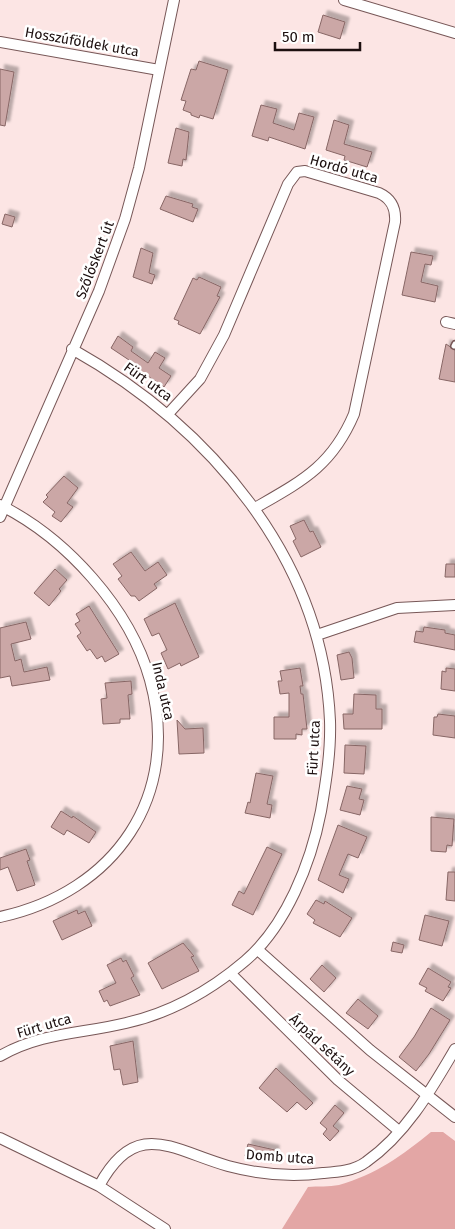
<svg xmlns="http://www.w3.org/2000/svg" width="455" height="1229" font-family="'Fira Sans',sans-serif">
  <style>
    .green { fill: #e3a6a5 }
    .building { fill: #cba7a6; stroke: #876665; filter: url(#shadow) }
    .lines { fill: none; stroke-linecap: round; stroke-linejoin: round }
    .lane-casing { stroke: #775757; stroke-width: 8 }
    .street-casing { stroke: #775757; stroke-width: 12 }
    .lane { stroke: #fff; stroke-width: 5 }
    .street { stroke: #fff; stroke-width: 10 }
    .labels { text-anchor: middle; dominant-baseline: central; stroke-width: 5; stroke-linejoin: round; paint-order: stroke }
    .street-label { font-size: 14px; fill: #1c0f0f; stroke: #fff }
  </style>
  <defs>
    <filter id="shadow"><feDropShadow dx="4.5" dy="-4.5" stdDeviation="1" flood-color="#0004"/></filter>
  </defs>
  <rect width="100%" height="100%" fill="#fce5e4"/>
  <!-- green -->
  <path class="green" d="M431,1132H443L455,1141V1229H282L308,1187C318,1186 329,1187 339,1185C375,1175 403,1155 431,1132Z"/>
  <!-- building -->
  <path class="building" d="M323,15L345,22L340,39L318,32Z
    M199,61L228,70L213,119L200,115L199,118L191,115V113L183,110L186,101L181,100L191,69L196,70Z
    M0,69L14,72L5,126L0,125Z
    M261,105L277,109L273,123L294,130L299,113L314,117L305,149L269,137L268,141L252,136Z
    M334,120L349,125L344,144L372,152L367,167L344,160L345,156L326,150Z
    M176,128L189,132L186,160L183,159L182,166L168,163Z
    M166,196L193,204L192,207L198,209L193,222L160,209Z
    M5,214L15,217L12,227L2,224Z
    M141,248L153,253L149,273L155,275L152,284L133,277Z
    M411,252L433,256L431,265L425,264L421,282L438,286L435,302L402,295Z
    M199,277L221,287L217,296L220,297L200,334L178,324L179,321L174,319L193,278L197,280Z
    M118,336L133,347L131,351L148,363L155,352L165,358L159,368L171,376L164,387L127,362L129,360L111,348Z
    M446,344L455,350V382L439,379Z
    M64,476L78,488L67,503L73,507L61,522L52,516L55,512L43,502L48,497L46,495Z
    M304,520L310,532L313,531L321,547L301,557L293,541L296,539L290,526Z
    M131,552L145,571L158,562L167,575L154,584L157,588L139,601L135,596H131L118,579L122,576L113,564Z
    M446,564H455V577H445Z
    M55,569L67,580L59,589L61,591L49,606L34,593Z
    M175,603L199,657L181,666L180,663L168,669L161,653L167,650L159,633L152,636L144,619Z
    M89,606L119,654L105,662L102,656L97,659L90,649L87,651L77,636L81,633L75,624L80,621L76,614Z
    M26,622L31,639L11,644L15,661L21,659L24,672L47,667L50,680L12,686L10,676L0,678V628Z
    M424,627L445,630V633L455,635V650L414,642L416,631L423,632Z
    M349,652L352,658L354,678L341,680L337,655Z
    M300,668L303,686H300L301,694H303L307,729H302V735L296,734V739H274V717H289V693L280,694L278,681H282L280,671Z
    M446,668L455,669V691L441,689L442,671L446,672Z
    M131,681L132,694L128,695L130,719H120V723L103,724L101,699L107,698L105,683Z
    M354,694L376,695V709H382V729H344L343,714H353Z
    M438,714L455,716V738L433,735L434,717H437Z
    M177,720L185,729L203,728L204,753L179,754Z
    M345,745L366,746L364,774L344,773Z
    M256,773L273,776L267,804L272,805L270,818L245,813L248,802L250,803Z
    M347,786L362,789L359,799L364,800L360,815L340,810Z
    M61,811L72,818L73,816L96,832L89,843L67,830L64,835L51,827Z
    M431,817L454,819L452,846L447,845L446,852L431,851Z
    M338,825L367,837L358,858L348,854L339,875L349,879L343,893L318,880Z
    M267,847L282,854L253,915L232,905L239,891L244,894Z
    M26,849L30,860L27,861L35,885L17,891L8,867L0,870V858Z
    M448,872H455V901L446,900Z
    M316,900L324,904L325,901L352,918L340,937L313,923L315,920L307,914Z
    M77,910L78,914L85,911L92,926L62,940L53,921Z
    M425,915L449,921L442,946L419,940Z
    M393,942L404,945L402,953L391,951Z
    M183,943L194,956L191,957L199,971L162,989L148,963Z
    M121,958L123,962L126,960L134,976L131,978L140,995L110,1006L107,1000L104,1002L99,991L116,983L107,965Z
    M322,965L336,978L324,992L310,979Z
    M428,968L451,982L448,987L451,988L443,1001L425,991L427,988L419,984Z
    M358,999L378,1016L368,1029L346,1013Z
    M431,1008L450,1020L429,1054L416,1071L399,1057L414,1037Z
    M133,1041L138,1082L123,1085L120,1069L114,1070L110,1046Z
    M276,1068L313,1103L306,1110L297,1102L287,1112L259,1088Z
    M335,1105L344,1113L333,1126L339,1131L330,1141L323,1134L327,1129L320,1123Z
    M248,1144L275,1150L272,1163L245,1156Z"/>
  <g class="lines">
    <!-- lane casing -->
    <g class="lane-casing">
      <path id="lane" d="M454,346L455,344"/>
    </g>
    <!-- street casing -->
    <g class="street-casing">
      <path id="street" d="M344,0L455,33
        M0,42L159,70
        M446,322L455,324
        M168,414L200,379L224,335L288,184L297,172L305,171L379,193C392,199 396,209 395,222L354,414C332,466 302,481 255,508
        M0,505C66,538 130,608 150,680C182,796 115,892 0,917
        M0,517L99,291L125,219L139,168L174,0
        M317,635L397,608L455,605
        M258,950L370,1050L455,1117
        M230,973L338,1080L399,1131
        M0,1056C42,1032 81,1034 126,1023C170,1013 211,990 245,961C286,926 311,863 321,811C326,782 331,751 330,721C323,558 209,426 72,349
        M0,1138L99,1186L165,1229
        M99,1186C136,1117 172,1150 228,1166C258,1174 293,1177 323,1173C337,1172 354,1171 366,1162C406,1134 431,1090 455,1049"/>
    </g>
    <!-- lane -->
    <use href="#lane" class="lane"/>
    <!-- street -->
    <use href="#street" class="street"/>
  </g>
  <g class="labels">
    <!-- street labels -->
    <g class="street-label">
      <text transform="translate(82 42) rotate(10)">Hosszúföldek utca</text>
      <text transform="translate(344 169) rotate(16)">Hordó utca</text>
      <text transform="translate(95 260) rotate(-69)">Szőlőskert út</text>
      <text transform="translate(148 382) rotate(36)">Fürt utca</text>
      <text transform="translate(163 691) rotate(77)">Inda utca</text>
      <text transform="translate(314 748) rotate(-87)">Fürt utca</text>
      <text transform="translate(44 1026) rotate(-16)">Fürt utca</text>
      <text transform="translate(322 1045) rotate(43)">Árpád sétány</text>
      <text transform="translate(280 1157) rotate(4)">Domb utca</text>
    </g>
  </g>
  <!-- scale -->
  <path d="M275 42v8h85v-8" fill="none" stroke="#1c0f0f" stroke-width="2.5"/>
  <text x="282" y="42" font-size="15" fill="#1c0f0f" stroke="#ffffff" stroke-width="4" paint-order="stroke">50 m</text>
</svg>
